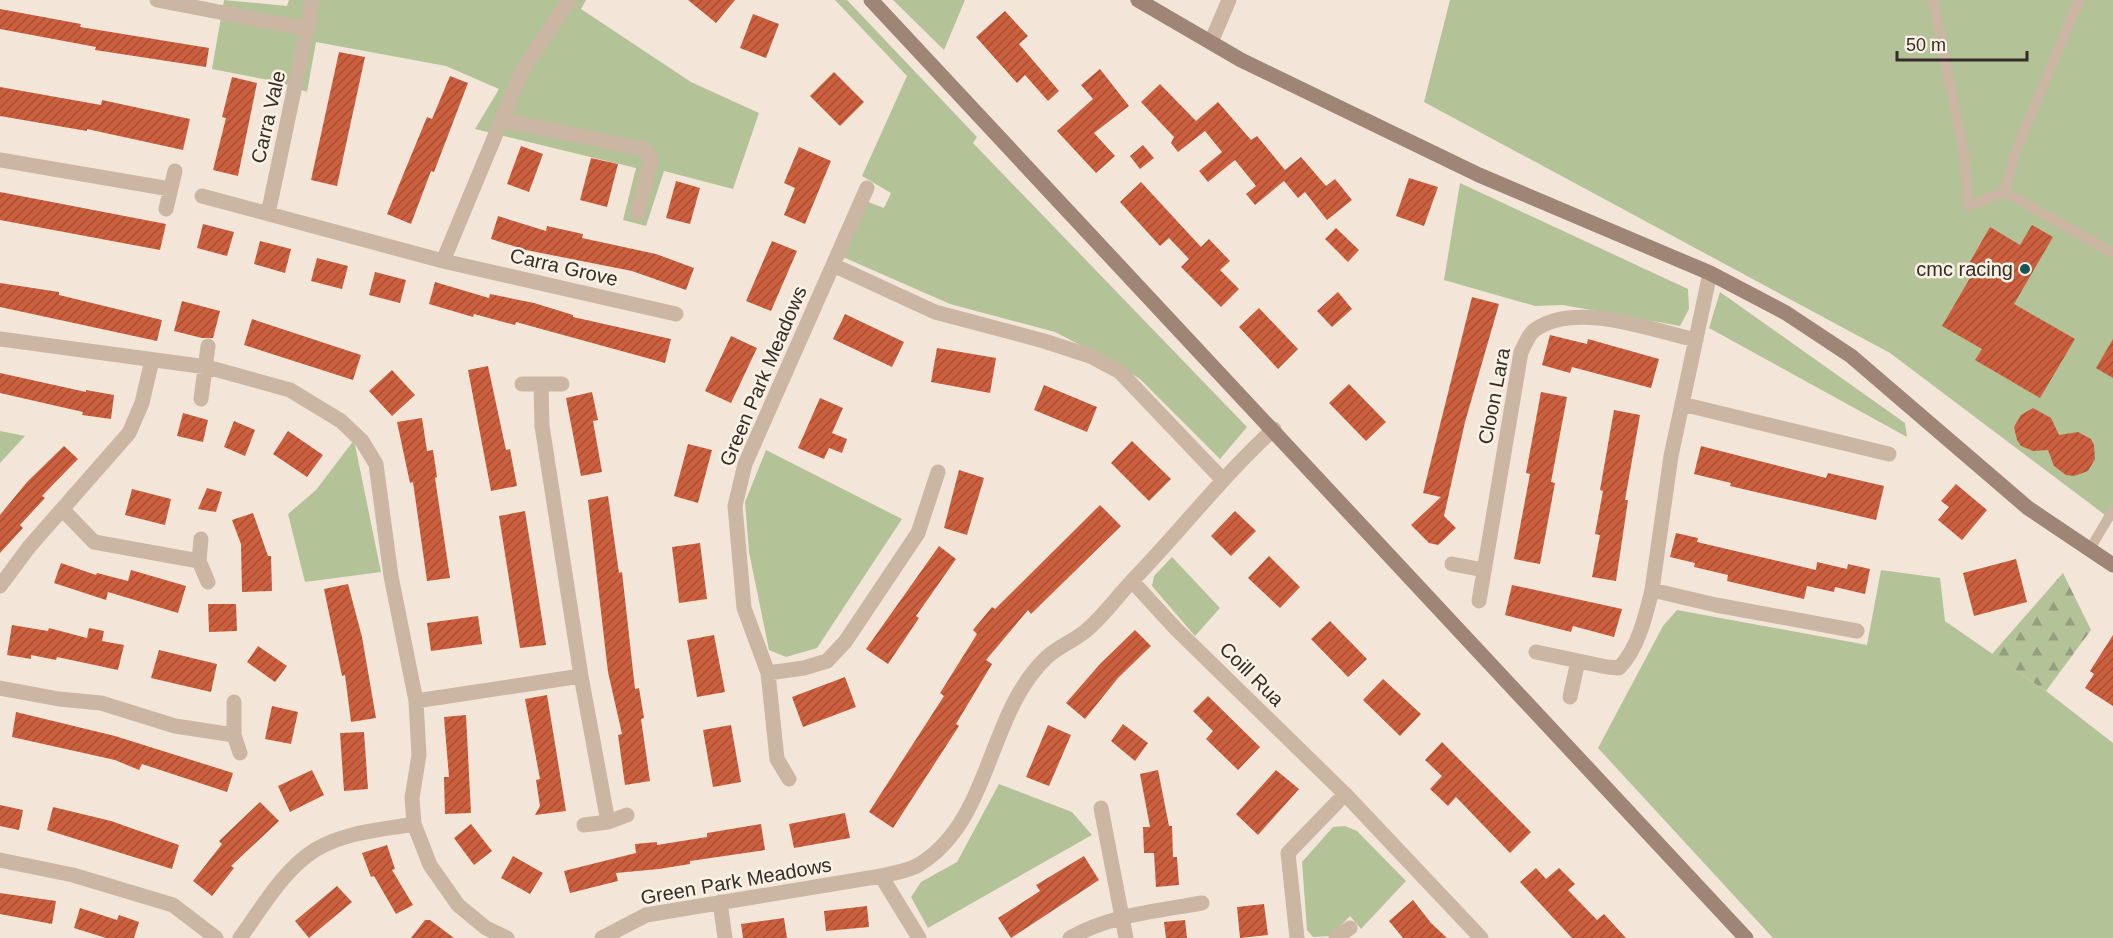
<svg xmlns="http://www.w3.org/2000/svg" width="2113" height="938" font-family="Helvetica,sans-serif">
  <style>
    .grass { fill: #b4c298 }
    .forest { fill: url(#forest-firs) }
    .building { fill: url(#building-hatch) }
    .lines { fill: none; stroke-linecap: round; stroke-linejoin: round }
    .lane { stroke: #cbb6a4; stroke-width: 10 }
    .street { stroke: #cbb6a4; stroke-width: 15 }
    .secondary { stroke: #9f8576; stroke-width: 15 }
    .poi-dot { fill: #1a5559; stroke: #faf1e5; stroke-width: 2 }
    .labels { text-anchor: middle; dominant-baseline: central; stroke-width: 5; stroke-linejoin: round; paint-order: stroke }
    .street-label { font-size: 20px; fill: #362b26; stroke: #faf1e5 }
    .poi-label { font-size: 20px; fill: #362b26; stroke: #faf1e5; text-anchor: end }
  </style>
  <defs>
    <pattern id="forest-firs" width="22" height="20" patternUnits="userSpaceOnUse" patternTransform="scale(1.5)"><rect width="22" height="20" fill="#b4c298"/><path d="M5 1l3.5 6h-7zM16 11l3.5 6h-7z" fill="#939e7c"/></pattern>
    <pattern id="building-hatch" width="6" height="6" patternUnits="userSpaceOnUse" patternTransform="scale(1.5)"><rect width="6" height="6" fill="#cc603e"/><path d="M-1 1l2-2M0 6l6-6M5 7l2-2" fill="none" stroke="#a64f34"/></pattern>
  </defs>
  <rect width="100%" height="100%" fill="#f3e6d9"/>
  <!-- grass -->
  <path class="grass" d="M224,0L287,6L289,0H586L581,9L691,82L759,113L733,189L664,171L646,226L623,220L636,168L475,129L499,89L446,66L316,42L307,92L279,82L212,69Z
    M835,0H847L977,137L973,143L1247,427L1220,459L1140,379L1109,360L1055,332L950,304L843,257L868,202L884,208L891,193L862,176L907,76Z
    M893,0H965L944,50Z
    M1450,0H2113V521L1890,353L1424,102Z
    M1460,183L1688,289L1689,309L1680,326L1563,305L1535,306L1444,280Z
    M1720,292L1905,423L1907,437L1709,328Z
    M0,431L25,436L0,463Z
    M354,440L381,572L305,582L288,514L316,490Z
    M766,450L902,519L817,648L786,657L769,650L749,552L745,502Z
    M1172,557L1220,608L1195,636L1152,586L1154,576Z
    M1881,570L1940,578L1945,621L2046,691L2113,743V938H1773L1598,748L1663,626L1677,610L1867,645Z
    M999,784L1072,812L1092,835L928,928L911,897L921,882L957,862Z
    M1345,826L1357,831L1406,881L1361,929L1350,916L1331,936L1313,937L1307,930L1302,862L1333,827Z"/>
  <!-- forest -->
  <path class="forest" d="M2063,573L2091,630L2046,691L1992,654Z"/>
  <!-- building -->
  <path class="building" d="M688,0H735L716,23Z
    M0,9L81,24L80,27L209,48L206,67L95,50L96,47L0,29Z
    M1005,11L1028,36L1019,44L1059,91L1048,101L1025,75L1017,83L976,37Z
    M753,14L779,24L766,58L740,48Z
    M339,52L365,57L337,186L311,180Z
    M1100,69L1129,106L1094,133L1115,156L1096,173L1057,131L1093,99L1081,85Z
    M834,72L864,102L840,126L810,96Z
    M450,76L468,83L434,172L431,171L411,224L387,214L427,117L432,119Z
    M232,77L257,83L238,176L213,170L226,118L222,117Z
    M1160,84L1196,121L1218,102L1251,140L1257,136L1285,170L1301,157L1326,186L1335,179L1352,200L1327,220L1305,192L1298,198L1284,181L1255,205L1246,194L1256,186L1235,160L1208,182L1199,171L1222,152L1205,131L1178,152L1171,143L1174,137L1141,102Z
    M0,87L101,105L102,100L190,119L183,150L87,129V131L0,116Z
    M1143,145L1154,158L1140,169L1130,156Z
    M521,146L543,154L529,192L507,184Z
    M799,147L831,161L805,224L784,215L795,188L784,183Z
    M591,158L618,164L607,207L580,200Z
    M1409,178L1438,187L1424,226L1396,216Z
    M676,181L700,188L690,224L666,218Z
    M1141,182L1201,247L1209,239L1230,261L1220,270L1239,289L1221,307L1181,267L1189,259L1169,238L1160,246L1120,202Z
    M0,192L166,224L160,250L0,220Z
    M498,216L546,231L547,226L583,234L582,238L656,254L694,268L686,290L632,271L526,250L491,239Z
    M203,224L234,232L227,256L197,248Z
    M2032,225L2053,237L2014,304L2075,339L2040,398L1975,360L1982,349L1942,326L1970,278L1963,274L1990,227L2020,245Z
    M1336,228L1359,250L1348,262L1325,239Z
    M260,241L291,249L285,273L254,264Z
    M772,241L797,251L771,311L746,301Z
    M317,258L348,266L342,289L311,281Z
    M375,272L406,280L400,303L369,295Z
    M435,282L489,298L490,294L534,303L573,315V317L671,339L665,363L516,322L515,325L474,314L473,317L429,304Z
    M0,283L59,292V295L162,320L157,341L0,307Z
    M1338,292L1352,309L1332,327L1317,311Z
    M1472,297L1499,304L1465,422L1444,516L1456,528L1438,545L1429,543L1411,525L1441,497L1423,493Z
    M182,301L220,311L213,338H202L174,331Z
    M1259,308L1298,349L1278,369L1239,327Z
    M845,314L904,342L892,367L833,339Z
    M252,319L361,355L353,380L244,345Z
    M1550,335L1587,344L1588,339L1659,359L1651,388L1572,367L1570,373L1542,365Z
    M731,336L757,348L731,403L705,391Z
    M2113,339V378L2096,368Z
    M937,348L996,358L990,393L931,382Z
    M488,366L506,450L510,449L517,486L491,491L468,370Z
    M392,370L415,395L392,416L369,391Z
    M0,373L86,392V390L114,395L111,419L82,415L83,412L0,393Z
    M1349,384L1386,422L1366,441L1329,403Z
    M1044,385L1097,407L1087,432L1034,410Z
    M592,392L598,420L593,421L602,472L581,476L566,398Z
    M1541,392L1567,397L1551,482L1555,483L1540,564L1514,559L1530,474L1526,473Z
    M820,398L843,408L832,433L847,439L842,453L829,448L824,459L798,448Z
    M2033,408L2051,418L2059,435L2078,432L2091,439L2094,445L2095,459L2088,471L2074,476L2066,475L2054,466L2048,450L2033,451L2021,446L2017,440L2014,427L2021,415Z
    M1614,410L1640,415L1625,500H1628L1616,581L1592,577L1600,535L1595,534L1603,491L1600,490Z
    M183,413L208,420L203,442L177,436Z
    M422,418L427,451L433,450L437,477L435,478L450,578L427,581L413,482L410,483L397,422Z
    M234,421L255,430L245,456L224,447Z
    M288,431L323,455L307,477L273,454Z
    M1132,441L1171,479L1149,501L1111,463Z
    M688,444L712,450L698,503L674,496Z
    M64,446L78,459L42,496L45,498L20,525L23,528L0,553V515L27,482Z
    M1701,446L1826,478L1828,473L1884,486L1876,520L1730,486L1731,483L1694,474Z
    M959,470L984,478L967,535L944,528Z
    M1956,484L1987,510L1962,540L1938,520L1949,507L1941,501Z
    M207,488L222,492L216,512L198,509Z
    M132,489L171,499L165,525L125,515Z
    M608,496L619,573L622,572L635,689L639,688L644,718L641,719L650,781L625,785L618,735L622,734L608,672L588,500Z
    M1100,505L1121,526L1031,614L1028,610L986,660L992,664L956,724L959,726L893,828L869,812L944,696L940,693L977,634L973,630L992,607L995,609Z
    M525,511L546,645L520,648L499,516Z
    M1235,511L1256,531L1231,556L1211,536Z
    M253,513L268,556H271L272,591L242,592L241,544L232,520Z
    M1676,533L1698,538L1697,542L1816,570L1817,562L1847,569L1848,564L1870,569L1865,594L1835,587L1834,592L1807,586L1804,599L1727,581L1728,575L1694,567L1695,563L1670,557Z
    M700,543L707,599L679,603L672,547Z
    M939,546L956,559L916,616L919,618L888,664L866,649Z
    M1269,556L1300,587L1280,608L1248,578Z
    M2016,559L2027,602L1974,616L1963,573Z
    M61,563L96,575L97,573L128,581L131,570L186,586L178,613L108,592L106,600L54,583Z
    M348,584L362,637L376,718L351,722L345,675L342,676L324,589Z
    M1512,585L1622,609L1614,637L1573,626L1571,632L1505,615Z
    M208,604H236L237,631L209,632Z
    M478,616L482,644L431,651L427,623Z
    M1330,621L1367,659L1348,677L1311,639Z
    M12,625L48,631L49,628L87,638L89,628L104,631L102,641L124,645L118,670L57,657L56,660L31,655V659L7,655Z
    M1135,630L1151,646L1118,678L1085,719L1066,703L1100,664Z
    M714,635L725,692L697,697L687,640Z
    M2113,635V706L2085,688L2094,674L2090,671Z
    M258,646L287,666L275,682L247,662Z
    M159,650L217,664L211,692L151,678Z
    M845,677L856,707L803,727L792,697Z
    M1383,679L1421,714L1400,736L1363,700Z
    M547,695L566,811L535,815L540,806L536,780L540,779L525,699Z
    M1208,696L1260,747L1238,770L1206,739L1213,731L1193,711Z
    M272,706L298,712L291,744L265,739Z
    M16,712L115,736L233,773L227,792L142,764L139,770L115,760L12,737Z
    M466,715L471,813L445,814L444,777H449L444,717Z
    M1123,724L1148,743L1135,761L1111,741Z
    M731,725L741,782L713,787L703,730Z
    M1048,725L1071,735L1049,786L1026,777Z
    M364,732L368,789L344,791L340,733Z
    M1442,742L1531,832L1510,853L1456,797L1448,806L1430,789L1442,776L1425,760Z
    M312,770L324,795L290,812L278,786Z
    M1158,770L1169,826H1172L1173,857H1177L1179,885L1156,887L1154,853H1144L1143,827H1150L1140,774Z
    M1276,770L1299,789L1258,835L1236,814Z
    M260,802L279,821L231,866L234,868L212,896L193,881L222,844L219,841Z
    M0,805L23,810L19,830L0,826Z
    M53,807L111,821L179,845L172,869L47,830Z
    M845,813L850,838L794,848L789,824Z
    M471,824L492,851L474,865L454,838Z
    M761,824L765,850L690,861V864L659,869L616,873L618,881L570,893L564,871L636,853L635,844L657,842V845L707,837V833Z
    M387,845L395,869L392,870L413,905L396,914L374,876L371,877L362,853Z
    M513,856L543,873L530,894L501,878Z
    M1084,856L1099,880L1011,938L998,918L1040,891L1036,885Z
    M1536,868L1546,879L1559,868L1575,884L1568,890L1597,920L1604,914L1626,938H1572L1520,882Z
    M337,886L352,902L309,938L295,921Z
    M0,893L56,901L52,924L0,914Z
    M1413,900L1431,923L1447,938H1403L1389,921Z
    M1264,904L1268,935L1240,938L1237,907Z
    M867,906L869,927L826,931L824,911Z
    M80,908L117,920L119,915L139,922L134,938H106L74,928Z
    M784,918L787,938H743L741,924Z
    M425,920H430L454,938H411Z
    M1185,920L1187,938H1166L1164,922Z"/>
  <g class="lines">
    <!-- lane -->
    <path class="lane" d="M1933,0L1965,158L1968,206L2005,192
      M2079,0L2014,156L2005,192L2113,253
      M2090,549L2113,510"/>
    <!-- street -->
    <path class="street" d="M157,0L308,29
      M1211,42L1229,0
      M503,120L645,149L651,160L638,213
      M0,160L170,189
      M202,196L443,261L676,314
      M166,209L175,171
      M268,214L313,0
      M443,261L522,71L569,0
      M833,265L867,188
      M0,339L207,367L290,390L341,421L362,441L376,464L391,576L416,701L419,755L412,798L414,824L430,865L458,905L486,928L507,938
      M522,384H562
      M541,385L542,426L581,676L608,822
      M201,399L208,346
      M1682,404L1889,454
      M938,472L918,533L845,642L827,661L804,668L768,673L744,608L735,506L745,464L833,265L935,312L1044,341L1090,356L1120,372L1222,479
      M63,510L94,542L199,561
      M201,539L199,561L208,582
      M1452,564L1484,570
      M1132,581L1176,629L1345,794L1288,853L1297,938
      M0,586L29,547L129,433L142,403L152,360
      M1652,590L1716,605L1857,631
      M1479,601L1521,352C1525,345 1529,333 1536,329C1577,301 1651,330 1696,340
      M1536,652L1607,667L1619,668C1638,649 1646,615 1652,590L1671,456L1710,273
      M768,673L777,759L789,779
      M0,688L59,699L101,703L175,726L234,735
      M1570,697L1578,661
      M416,701L581,676
      M234,702V735L240,753
      M1345,794L1481,938
      M1101,808L1126,938
      M584,825L608,822L627,815
      M0,860L73,875L173,905L216,938
      M881,876L919,938
      M720,902L725,938
      M240,938C261,909 284,869 315,850C344,832 381,830 414,824
      M602,938L646,915L881,876C893,873 910,871 920,864C992,819 987,713 1047,657C1059,646 1076,640 1088,629C1104,615 1117,597 1131,582C1180,532 1222,476 1274,429
      M1070,938C1110,915 1158,911 1202,903
      M1336,938L1350,928"/>
    <!-- secondary -->
    <path class="secondary" d="M871,0L1746,938
      M1138,0L1241,60L1479,175L1710,273L1786,313L1851,356L2028,508L2113,565"/>
  </g>
  <!-- markers -->
  <circle class="poi-dot" cx="2025" cy="269" r="6"/>
  <g class="labels">
    <!-- street labels -->
    <g class="street-label">
      <text transform="translate(268 117) rotate(-77)">Carra Vale</text>
      <text transform="translate(564 267) rotate(13)">Carra Grove</text>
      <text transform="translate(763 376) rotate(-67)">Green Park Meadows</text>
      <text transform="translate(1494 396) rotate(-79)">Cloon Lara</text>
      <text transform="translate(1252 674) rotate(45)">Coill Rua</text>
      <text transform="translate(736 881) rotate(-10)">Green Park Meadows</text>
    </g>
    <!-- poi labels -->
    <g class="poi-label">
      <text x="2013" y="269">cmc racing</text>
    </g>
  </g>
  <!-- scale -->
  <path d="M1897 51v9h130v-9" fill="none" stroke="#362b26" stroke-width="3"/>
  <text x="1906" y="51" font-size="18" fill="#362b26" stroke="#faf1e5" stroke-width="4.5" paint-order="stroke">50 m</text>
</svg>
